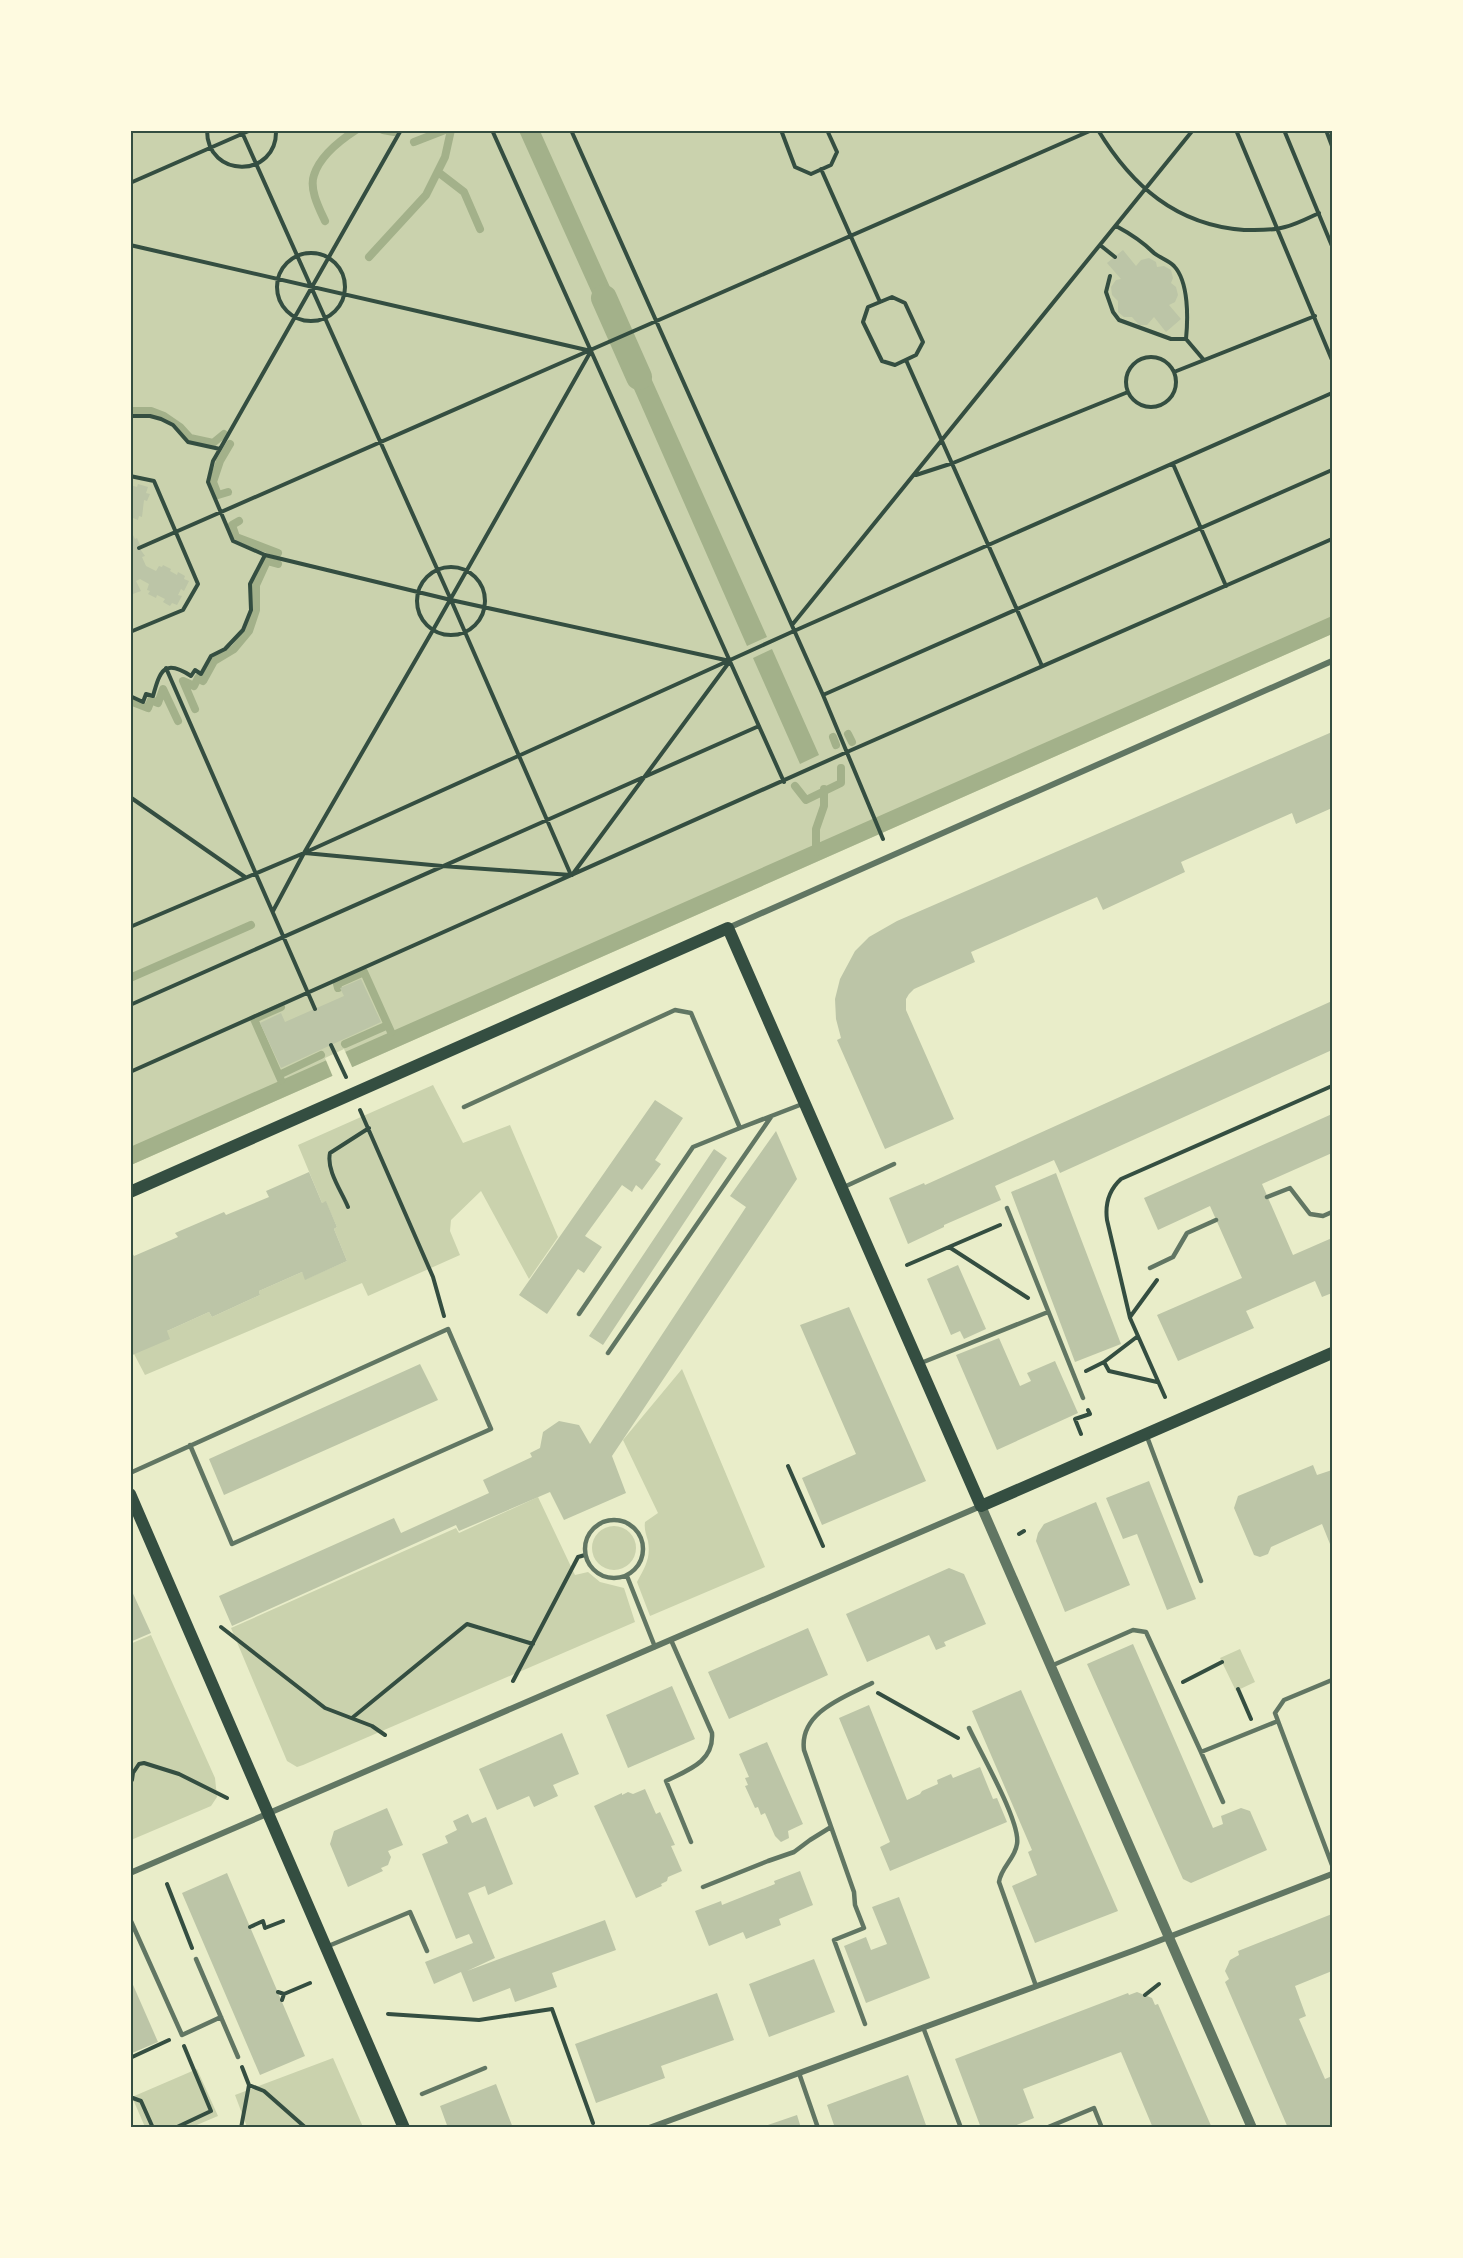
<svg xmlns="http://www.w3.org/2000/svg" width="1463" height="2258" font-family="'DejaVu Sans',sans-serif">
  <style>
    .green { fill: #cad2ad }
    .water { fill: #a3b18a }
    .pier { fill: #e9edc9 }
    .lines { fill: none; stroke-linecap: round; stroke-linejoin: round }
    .stream { stroke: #a3b18a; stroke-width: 8 }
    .canal { stroke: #a3b18a; stroke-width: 26 }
    .building { fill: #bcc5a7 }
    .path { stroke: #344e41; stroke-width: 4 }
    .service { stroke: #617663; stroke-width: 4.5 }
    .minor { stroke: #617663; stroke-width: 6 }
    .tertiary { stroke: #617663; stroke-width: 10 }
    .secondary { stroke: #344e41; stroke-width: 12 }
    .neatline { fill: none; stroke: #344e41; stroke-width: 2 }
  </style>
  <rect width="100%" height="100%" fill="#e9edc9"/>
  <!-- green -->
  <path class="green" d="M131,131H1332V634L131,1165Z
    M433,1085L463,1143L510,1125L558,1237L529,1279L481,1191L451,1220L450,1231L460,1255L368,1296L362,1283L145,1375L134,1354L167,1331L209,1312L212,1317L260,1295L259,1291L302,1272L306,1279L347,1261L334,1229L337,1227L326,1202L322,1203L298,1145Z
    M682,1369L765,1567L650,1616L637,1582C645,1567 651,1558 648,1541C646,1534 644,1529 645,1522L658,1513L623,1440Z
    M538,1497L575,1575L588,1572L600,1582L624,1588L635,1622L303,1765L297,1767L287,1761L231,1628L456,1528L459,1533Z
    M592 1548a22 22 0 1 1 44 0a22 22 0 1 1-44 0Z
    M151,1635L215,1778L217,1797L211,1806L131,1840L130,1644Z
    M1240,1649L1255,1682L1236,1691L1220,1658Z
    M333,2058L363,2127H247L235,2095Z
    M197,2069L218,2116L192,2127H145L132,2097Z"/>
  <!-- water -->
  <path class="water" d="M519,131H540L627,325L610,333Z
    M634,340L767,637L747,646L616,348Z
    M1332,616V634L131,1165L130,1147Z
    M772,649L819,755L800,764L753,658Z"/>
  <!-- pier -->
  <path class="pier" d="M344,1049L353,1069L333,1077L325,1058Z"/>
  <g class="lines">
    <!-- stream -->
    <path class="stream" d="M383,130L394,132
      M414,142L445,130
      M438,172L464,192L480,229
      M325,221C319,208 309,189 314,175C320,156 339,141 356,130
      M369,257L426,195L445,157L451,130
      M130,411H151L164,416L180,427L190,438L213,443L224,434
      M228,492L218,495L213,482L220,461L230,444
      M239,521L232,525L236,537L278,553
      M130,701L148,708L151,700L158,703L163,689L178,721
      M195,709L183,681L194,686L198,678L203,681L214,661L234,649L249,631L256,610V585L267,561L278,564
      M848,734L852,742
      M833,737L836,745
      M795,786L806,800L841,783V768
      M816,852V829L824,806V789
      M130,978L251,925
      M338,988L337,984L364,972L391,1032
      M281,1007L254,1019L281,1080
      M345,1044L388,1025
      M279,1075L321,1055"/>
    <!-- canal -->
    <path class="canal" d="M604,298L639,377"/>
  </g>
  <!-- building -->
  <path class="building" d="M1123,250L1136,266L1141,260L1149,258L1156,262L1157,267L1164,266L1171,270L1173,278L1171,283L1176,287L1178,295L1175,302L1169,305L1181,319L1166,332L1154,317L1147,325H1139L1132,317H1124L1118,312V301L1112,295L1111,287L1116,280L1121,279L1107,263Z
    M138,484L148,487L146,493L150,494L147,501L144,500L142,517L139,516L138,520L133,518L130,524V485L137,487Z
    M130,529L135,539L137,538L140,545L138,546L145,556L142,557L146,566L156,571L159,566L162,567L163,565L171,569L170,571L177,575L178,572L185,576L184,579L189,581L184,591L181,589L178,595L182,596L177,605L172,603L170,606L163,602L165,599L157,595L156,598L148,594L150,591L147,590L149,584L140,579L136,581L141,591L130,595Z
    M1332,732V808L1296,824L1292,813L1181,862L1185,872L1103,910L1097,897L971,952L975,962L914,989L909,994L906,999V1010L954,1119L885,1149L837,1040L841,1038L836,1019L835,999L840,979L855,951L869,937L897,921Z
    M361,979L381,1022L281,1068L260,1023L281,1013L285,1022L344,996L340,988Z
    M1332,1001V1050L1060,1173L1054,1160L995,1186L1001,1200L944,1225V1227L908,1244L889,1198L924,1183L925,1185Z
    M655,1100L683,1118L655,1160L661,1164L642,1190L636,1185L632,1192L622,1185L585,1236L602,1247L584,1273L578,1269L547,1314L519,1295Z
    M1332,1114V1153L1262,1184L1293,1255L1332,1238V1293L1322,1297L1315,1281L1246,1311L1254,1328L1178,1361L1157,1315L1242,1278L1210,1206L1158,1230L1144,1198Z
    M776,1131L797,1179L612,1456L626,1493L564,1520L550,1492L459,1531L456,1525L232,1626L219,1596L394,1518L401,1533L489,1493L483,1480L532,1457L530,1453L540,1448L543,1432L559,1421L579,1425L590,1444L746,1207L730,1196Z
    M714,1149L727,1158L603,1345L589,1336Z
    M309,1172L322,1203L326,1201L337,1227L334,1229L347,1261L305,1280L302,1272L259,1291L260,1295L212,1317L209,1312L167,1331L170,1339L130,1356V1249L134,1256L178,1237L175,1233L224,1212L226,1215L269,1197L266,1191Z
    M1056,1173L1121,1344L1075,1362L1011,1192Z
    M958,1265L986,1329L964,1339L960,1331L951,1335L927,1279Z
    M849,1307L926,1481L822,1525L802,1478L856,1454L800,1325Z
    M999,1338L1020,1386L1031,1381L1027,1373L1055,1361L1078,1413L997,1450L956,1355Z
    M420,1364L438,1400L224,1495L209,1459Z
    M1313,1465L1317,1475L1332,1470V1549L1322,1524L1271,1547L1268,1554L1260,1557L1254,1555L1234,1508L1238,1496Z
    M1149,1481L1196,1599L1167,1610L1137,1534L1123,1539L1106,1498Z
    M1096,1502L1130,1585L1065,1612L1036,1541L1038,1533L1044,1524Z
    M949,1568L964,1574L986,1624L944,1642L946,1646L936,1650L929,1635L867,1662L846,1614Z
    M130,1587L151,1633L130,1642Z
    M808,1628L828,1675L729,1719L708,1672Z
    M1133,1644L1213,1828L1223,1824L1221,1816L1241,1808L1250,1811L1267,1850L1191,1883L1183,1879L1087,1664Z
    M672,1686L695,1739L628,1768L606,1715Z
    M1021,1690L1118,1911L1035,1943L1012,1886L1037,1875L1028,1852L1032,1850L972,1711Z
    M869,1705L907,1800L920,1794L922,1791L938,1784L937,1780L951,1774L953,1778L980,1767L993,1799L997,1798L1007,1822L890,1871L880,1847L890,1842L839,1718Z
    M562,1733L579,1774L553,1785L558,1796L534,1807L529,1796L497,1810L479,1769Z
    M767,1742L803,1824L788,1831L789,1838L781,1842L775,1836L765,1813L761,1815L758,1807L755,1808L745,1786L748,1785L745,1778L749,1777L739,1754Z
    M645,1789L656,1814L660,1812L675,1845L671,1846L682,1871L668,1877L667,1881L661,1884L662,1886L636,1898L594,1806L622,1793V1795L628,1792L633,1794Z
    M387,1808L403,1845L388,1851L391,1857L388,1865L381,1868L383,1871L348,1887L330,1844L334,1831Z
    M468,1814L472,1823L486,1817L513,1884L488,1895L485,1886L468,1893L495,1958L467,1971L605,1920L616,1950L552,1973L557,1987L515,2002L510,1988L473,2002L461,1972L434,1984L425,1962L473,1943L469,1934L456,1939L422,1854L448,1843L445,1836L457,1830L453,1821Z
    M800,1871L813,1905L779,1919L781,1925L746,1939L743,1932L709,1946L695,1911L721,1901L722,1905L775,1884L774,1881Z
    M227,1873L305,2056L260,2075L182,1893Z
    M899,1897L930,1978L866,2003L844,1946L866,1937L871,1950L887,1944L872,1907Z
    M1332,1914V1971L1295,1986L1306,2016L1299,2019L1325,2079L1332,2076V2128H1288L1225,1982L1229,1979L1225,1971L1230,1960L1239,1955L1238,1951Z
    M814,1959L835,2012L769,2037L749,1984Z
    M130,1978L158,2042L130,2054Z
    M1137,1992L1152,1998L1155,2005L1158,2004L1212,2128H1153L1121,2052L1023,2089L1034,2118L1009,2128H981L955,2059L1128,1993L1129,1995Z
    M717,1993L734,2040L661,2066L665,2078L596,2103L575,2044Z
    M908,2075L927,2128H835L827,2105Z
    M496,2084L513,2128H448L440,2106Z
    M797,2115L801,2128H762V2127Z"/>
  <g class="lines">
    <!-- path -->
    <path class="path" d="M207,130C207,180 278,178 276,130
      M241,130L451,600L571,875L442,866L305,853
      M492,130L784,782
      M571,130L823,695L883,839
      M781,130L795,167L811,174L831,165L837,152L827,130
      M1098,130C1132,186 1176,225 1244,230C1257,230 1272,231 1285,227C1297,224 1308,218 1319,213
      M1236,130L1332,360
      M1284,130L1332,246
      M1326,130L1332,146
      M821,169L880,302
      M130,183L251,130
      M1116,226C1131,234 1142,241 1154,253C1160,258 1168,260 1174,266C1189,282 1188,319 1186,339
      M130,245L591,351L433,630L304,853L273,911
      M1100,245L1115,257
      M277 287a34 34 0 1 1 68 0a34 34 0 1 1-68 0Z
      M1110,276L1106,292L1113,312L1119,320L1171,339H1186L1203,359
      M892,297L905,303L923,342L916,355L895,365L882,361L863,322L868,307Z
      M1126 382a25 25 0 1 1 50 0a25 25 0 1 1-50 0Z
      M906,360L1042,666
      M1174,372L1315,316
      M130,416H150L161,419L173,425L188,442L220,449L213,461L208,482L233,541L265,555L250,584L251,610L243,630L225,649L211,656L201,674L195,670L191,676C164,658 160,671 153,696L146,694L143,702L130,696
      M220,449L401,130
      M1173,464L1226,586
      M916,475L953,463L1128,392
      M130,476L154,481L198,584L183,610L130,632
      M139,548L1092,130
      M265,555L451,600L730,661L572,875
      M417 601a34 34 0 1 1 68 0a34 34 0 1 1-68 0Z
      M792,625L1193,130
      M166,668L315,1009
      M823,695L1332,470
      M130,797L245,877
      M130,927L304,853L794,631L1332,393
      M130,1005L759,726
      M331,1045L346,1077
      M130,1072L847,752L1332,539
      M360,1110L433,1277L444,1316
      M348,1207C342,1192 326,1170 330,1153L369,1128
      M949,1247L1028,1298
      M907,1265L1000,1225
      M1130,1317L1157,1280
      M1104,1362L1109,1371L1157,1382
      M1086,1371L1104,1362L1138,1336
      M1165,1397L1130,1318L1107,1220C1105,1205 1109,1190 1121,1179L1332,1086
      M1081,1434L1075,1419L1090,1414L1088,1410
      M788,1466L823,1546
      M1019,1534L1024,1531
      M221,1627L325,1708L372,1726L385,1735
      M513,1681L578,1557L585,1555
      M1183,1682L1222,1662
      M1238,1689L1251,1719
      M878,1693L958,1738
      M352,1718L467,1624L533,1644
      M132,1780L133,1773L139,1764L144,1763L179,1774L227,1798
      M167,1884L192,1948
      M250,1927L263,1921L265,1928L283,1921
      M278,1992L284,1994L282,2000
      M284,1994L310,1983
      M1145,1995L1159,1984
      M388,2014L479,2020L552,2009L593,2123
      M130,2058L169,2040
      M249,2085L264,2091L306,2128
      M130,2097L141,2101L153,2128
      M175,2128L211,2111L184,2046
      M241,2128L249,2085L242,2067"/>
    <!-- service -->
    <path class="service" d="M464,1107L675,1010L691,1013L740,1128L805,1103
      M844,1187L894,1164
      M1267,1197L1290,1188L1310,1214L1323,1216L1332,1212
      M1007,1208L1083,1398
      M1150,1268L1173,1257L1187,1233L1216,1220
      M579,1314L693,1147L740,1128
      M608,1353L771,1117
      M921,1363L1048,1312
      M1146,1434L1201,1581
      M130,1473L448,1329L491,1429L232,1544L190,1445
      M585 1549a29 29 0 1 1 58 0a29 29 0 1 1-58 0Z
      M627,1576L655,1647
      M671,1640L712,1733C714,1762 688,1770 666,1781L691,1842
      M1051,1666L1133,1630L1146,1632L1201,1752L1278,1721L1332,1865
      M1278,1721L1275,1713L1284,1700L1332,1680
      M969,1728C980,1752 1021,1822 1017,1844C1015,1859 1001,1867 999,1882L1036,1986
      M1201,1752L1223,1802
      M703,1887L768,1861L794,1852L810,1840L831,1827
      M130,1919L182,2035L221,2017
      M326,1947L410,1912L427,1951
      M196,1959L238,2057
      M865,2024L834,1940L864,1928L855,1905L854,1892L804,1750C799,1712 845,1697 872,1683
      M923,2027L961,2128
      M799,2073L818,2128
      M422,2094L485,2068
      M1046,2128L1094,2108L1102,2128"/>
    <!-- minor -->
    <path class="minor" d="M728,928L1332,661
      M130,1873L981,1506
      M649,2128L1135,1950L1332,1874"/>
    <!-- tertiary -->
    <path class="tertiary" d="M981,1506L1252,2128"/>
    <!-- secondary -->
    <path class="secondary" d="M130,1192L728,928L981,1506L1332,1353
      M130,1494L404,2128"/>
  </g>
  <!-- border -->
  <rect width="1463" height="2258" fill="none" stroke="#fefae0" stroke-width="264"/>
  <rect x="132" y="132" width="1199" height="1994" class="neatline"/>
</svg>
